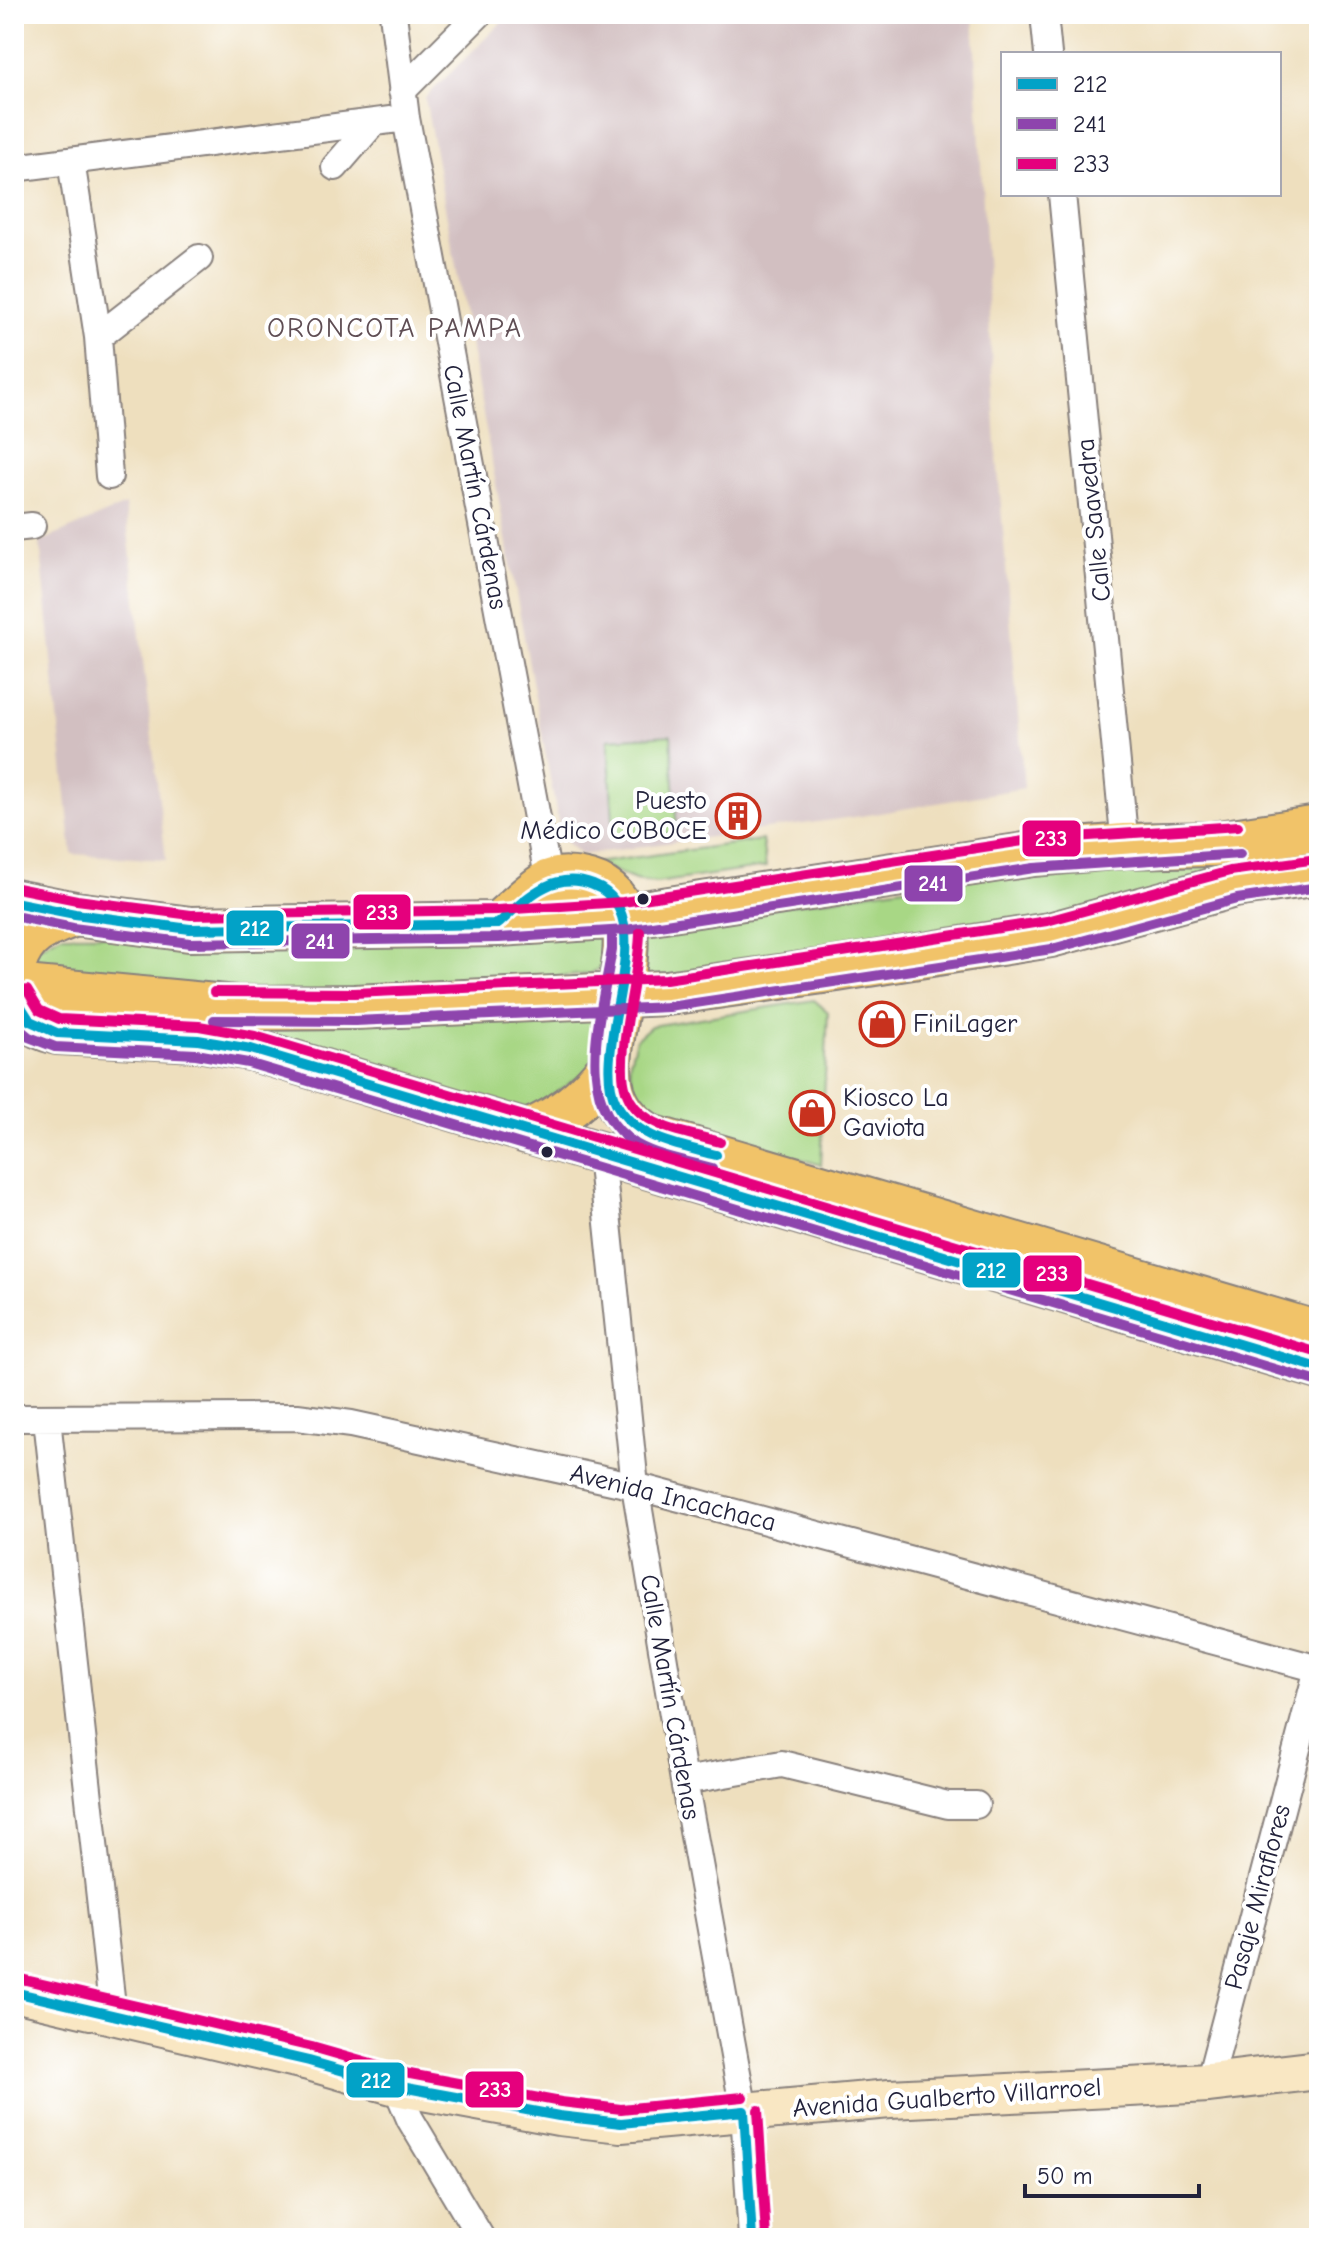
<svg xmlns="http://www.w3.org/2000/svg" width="1333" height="2252" font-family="'Comic Neue',sans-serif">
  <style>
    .industrial { fill: #d2bfc1 }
    .green { fill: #a8d785; stroke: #657c60; stroke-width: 2 }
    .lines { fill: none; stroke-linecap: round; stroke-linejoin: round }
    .minor-casing { stroke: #88807c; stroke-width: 30 }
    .secondary-casing { stroke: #88807c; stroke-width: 42 }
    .primary-casing { stroke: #88807c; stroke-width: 46 }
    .trunk-casing { stroke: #88807c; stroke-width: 48 }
    .minor { stroke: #fff; stroke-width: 26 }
    .secondary { stroke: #f9e7c3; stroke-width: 38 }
    .primary { stroke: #f1c369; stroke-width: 42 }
    .trunk { stroke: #f1c369; stroke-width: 44 }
    .bus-1-casing { stroke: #fff; stroke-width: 16 }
    .bus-2-casing { stroke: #fff; stroke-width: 16 }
    .bus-3-casing { stroke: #fff; stroke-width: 16 }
    .bus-1 { stroke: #02a2c7; stroke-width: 10 }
    .bus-2 { stroke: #8e44ad; stroke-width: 10 }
    .bus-3 { stroke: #e5007d; stroke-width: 10 }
    .bus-dot { fill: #22223b; stroke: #fff; stroke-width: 3 }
    .labels { text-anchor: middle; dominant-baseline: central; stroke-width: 8; stroke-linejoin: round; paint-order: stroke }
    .street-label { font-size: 26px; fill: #22223b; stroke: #fff }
    .poi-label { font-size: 26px; fill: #22223b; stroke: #fff; text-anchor: start }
    .neighbourhood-label { font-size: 28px; letter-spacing: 2px; fill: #5f4e54; stroke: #fff }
    .line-badge { stroke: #fff; stroke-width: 3 }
    .badge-label { font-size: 22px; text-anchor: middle; font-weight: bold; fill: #fff }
  </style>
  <rect width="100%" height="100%" fill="#fff"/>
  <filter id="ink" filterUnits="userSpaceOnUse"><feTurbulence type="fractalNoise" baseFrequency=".0125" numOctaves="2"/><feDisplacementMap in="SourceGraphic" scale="16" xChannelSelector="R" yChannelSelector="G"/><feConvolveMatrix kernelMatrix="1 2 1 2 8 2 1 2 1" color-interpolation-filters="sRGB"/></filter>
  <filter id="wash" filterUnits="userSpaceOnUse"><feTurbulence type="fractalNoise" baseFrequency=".006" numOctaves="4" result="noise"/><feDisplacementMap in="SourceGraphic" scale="32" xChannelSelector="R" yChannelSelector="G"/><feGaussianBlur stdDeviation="1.8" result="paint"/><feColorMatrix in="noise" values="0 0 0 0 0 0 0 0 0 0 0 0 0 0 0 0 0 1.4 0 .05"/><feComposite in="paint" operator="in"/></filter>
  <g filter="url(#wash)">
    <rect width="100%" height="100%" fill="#eedfbe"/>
    <!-- industrial -->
    <path class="industrial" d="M510,14H973L996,445L1024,788L868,815L581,855L561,838L425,98Z
      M125,505L166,860L72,854L40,542Z"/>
    <!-- green -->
    <path class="green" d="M671,735L677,833L614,837L608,739Z
      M762,840L766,867L656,883L635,880L595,863Z
      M1228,859L1234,870L1041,922L637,984L639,929L1016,869Z
      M614,931L605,964L590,974L358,996L25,975L29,953L61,935Z
      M814,1000L828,1012L821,1165L653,1114L636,1098L629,1065L636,1039L651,1026Z
      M603,1015L594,1066L523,1116L237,1031L247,1022Z"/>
  </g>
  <g filter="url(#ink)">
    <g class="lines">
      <!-- minor casing -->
      <g class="minor-casing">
        <path id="minor" d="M393,14L406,118L549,882
          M1044,14L1048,54
          M402,91L479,14
          M71,161L98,337L109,476
          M335,167L373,123
          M14,168L406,118
          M1062,194L1125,846
          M98,337L199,258
          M14,528L32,526
          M601,1155L635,1486L684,1781L744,2111L752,2238
          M14,1418L297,1417L351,1424L635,1486L1319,1669
          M47,1419L113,2015
          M684,1781L782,1764L948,1805H976
          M1209,2083L1319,1665
          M396,2086L410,2119L481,2238"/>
      </g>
      <!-- secondary casing -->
      <g class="secondary-casing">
        <path id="secondary" d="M14,1992L309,2061L396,2086L559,2116L621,2123L890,2099L1209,2083L1319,2070"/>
      </g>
      <!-- primary casing -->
      <g class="primary-casing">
        <path id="primary" d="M14,996C23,1019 33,1027 57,1033L198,1040L251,1049L1319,1368
          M620,996C612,1051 592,1102 651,1136L1319,1333
          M526,1132C561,1117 586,1098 609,1067"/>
      </g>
      <!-- trunk casing -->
      <g class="trunk-casing">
        <path id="trunk" d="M14,902L75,914L190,929L498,924L624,916L1032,854L1125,846L1212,844L1319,828
          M498,924C514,911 529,895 546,884C558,877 576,879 589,883C639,898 625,956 620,996
          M14,964C23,932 46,925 75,914
          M14,987L236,1008L354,1007L667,993L837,969L1050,935L1234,885L1319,873"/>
      </g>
      <!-- minor -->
      <use href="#minor" class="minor"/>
      <!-- secondary -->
      <use href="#secondary" class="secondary"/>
      <!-- primary -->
      <use href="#primary" class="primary"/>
      <!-- trunk -->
      <use href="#trunk" class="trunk"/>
      <!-- bus-1 casing -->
      <g class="bus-1-casing">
        <path id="bus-1" d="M14,902L75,914L190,929L498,924
          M498,924C526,899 552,869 593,885C667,913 587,1048 616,1103C636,1140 679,1145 716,1155
          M14,996L30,1021L57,1033L198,1040L251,1049L1319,1368
          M14,1992L309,2061L396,2086L559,2116L621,2123L744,2111
          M744,2111L752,2238"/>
      </g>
      <!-- bus-2 casing -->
      <g class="bus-2-casing">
        <path id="bus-2" d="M14,916L73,928L190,943L499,938L626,930L1034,868L1240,854
          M612,932V949C603,1011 569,1103 636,1144C659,1157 687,1161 712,1168
          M214,1020L355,1021L669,1007L1052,949L1237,899L1319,887
          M14,1025L29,1037L55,1047L196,1054L248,1063L1315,1381"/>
      </g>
      <!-- bus-3 casing -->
      <g class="bus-3-casing">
        <path id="bus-3" d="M17,888L77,900L191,915L497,910L623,902L1030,840L1238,826
          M640,932C640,973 614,1057 626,1091C630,1103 639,1113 649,1119C670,1132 697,1135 720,1142
          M27,990L39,1010L59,1019L199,1026L255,1036L1319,1353
          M214,992L354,993L666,979L1047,921L1230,871L1317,859
          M17,1978L312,2047L399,2072L561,2102L621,2109L743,2097
          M758,2110L766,2237"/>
      </g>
      <!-- bus-1 -->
      <use href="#bus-1" class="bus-1"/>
      <!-- bus-2 -->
      <use href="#bus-2" class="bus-2"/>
      <!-- bus-3 -->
      <use href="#bus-3" class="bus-3"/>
    </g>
  </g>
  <!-- icons -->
  <defs>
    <g id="building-ring" transform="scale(2.3)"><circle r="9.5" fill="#fff" stroke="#c8321e" stroke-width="1.5"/><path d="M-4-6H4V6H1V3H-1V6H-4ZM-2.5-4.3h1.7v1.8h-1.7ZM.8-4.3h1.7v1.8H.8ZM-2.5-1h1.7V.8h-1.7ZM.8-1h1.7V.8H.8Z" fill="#c8321e"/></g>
    <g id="shop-ring" transform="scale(2.3)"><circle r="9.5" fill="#fff" stroke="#c8321e" stroke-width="1.5"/><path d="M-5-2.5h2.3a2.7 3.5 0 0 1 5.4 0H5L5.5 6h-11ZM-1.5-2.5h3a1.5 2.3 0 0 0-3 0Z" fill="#c8321e"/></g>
  </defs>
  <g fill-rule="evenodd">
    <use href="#building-ring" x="738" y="816"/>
    <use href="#shop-ring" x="882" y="1024"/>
    <use href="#shop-ring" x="812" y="1113"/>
  </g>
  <!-- markers -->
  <g class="bus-dot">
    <circle cx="643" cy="899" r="7"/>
    <circle cx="547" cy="1152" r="7"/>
  </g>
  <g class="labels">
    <!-- street labels -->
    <g class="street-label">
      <text transform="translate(475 487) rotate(79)">Calle Martín Cárdenas</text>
      <text transform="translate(1094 520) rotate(-96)">Calle Saavedra</text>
      <text transform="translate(673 1498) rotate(14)">Avenida Incachaca</text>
      <text transform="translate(670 1697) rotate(80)">Calle Martín Cárdenas</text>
      <text transform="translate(1258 1897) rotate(-75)">Pasaje Miraflores</text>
      <text transform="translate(947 2098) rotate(-4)">Avenida Gualberto Villarroel</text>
    </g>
    <!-- poi labels -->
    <g class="poi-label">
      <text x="707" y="801" text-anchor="end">Puesto<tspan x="707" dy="30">Médico COBOCE</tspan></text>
      <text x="913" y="1024">FiniLager</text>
      <text x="843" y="1098">Kiosco La<tspan x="843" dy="30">Gaviota</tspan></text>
    </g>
    <!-- neighbourhood labels -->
    <g class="neighbourhood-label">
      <text x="395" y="328">ORONCOTA PAMPA</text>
    </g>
  </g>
  <g class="line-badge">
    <rect x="1021" y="819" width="61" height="39" rx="8" fill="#e5007d"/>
    <rect x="903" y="864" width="61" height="39" rx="8" fill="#8e44ad"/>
    <rect x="352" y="893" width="60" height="38" rx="8" fill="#e5007d"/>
    <rect x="225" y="909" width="60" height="38" rx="8" fill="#02a2c7"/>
    <rect x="290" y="922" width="61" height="38" rx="8" fill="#8e44ad"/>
    <rect x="961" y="1251" width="61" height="38" rx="8" fill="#02a2c7"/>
    <rect x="1022" y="1254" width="61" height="39" rx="8" fill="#e5007d"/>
    <rect x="345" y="2061" width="61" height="38" rx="8" fill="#02a2c7"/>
    <rect x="464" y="2070" width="61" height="39" rx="8" fill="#e5007d"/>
  </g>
  <g class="badge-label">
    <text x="1051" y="846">233</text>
    <text x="933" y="891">241</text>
    <text x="382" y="920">233</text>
    <text x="255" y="936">212</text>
    <text x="320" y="949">241</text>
    <text x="991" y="1278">212</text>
    <text x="1052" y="1281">233</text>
    <text x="376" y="2088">212</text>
    <text x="495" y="2097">233</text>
  </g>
  <!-- margin -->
  <rect width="1333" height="2252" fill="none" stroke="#fff" stroke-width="48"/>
  <!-- legend -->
  <rect x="1001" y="52" width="280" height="144" fill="#ffffff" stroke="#a7a7b1" stroke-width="2"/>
  <rect x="1017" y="78" width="40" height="12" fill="#02a2c7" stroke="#a7a7b1" stroke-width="2"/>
  <text x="1073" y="92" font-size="24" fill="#22223b">212</text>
  <rect x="1017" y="118" width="40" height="12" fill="#8e44ad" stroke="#a7a7b1" stroke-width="2"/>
  <text x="1073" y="132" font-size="24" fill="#22223b">241</text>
  <rect x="1017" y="158" width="40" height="12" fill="#e5007d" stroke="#a7a7b1" stroke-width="2"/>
  <text x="1073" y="172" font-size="24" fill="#22223b">233</text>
  <!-- scale -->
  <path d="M1025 2184v12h174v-12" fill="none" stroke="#22223b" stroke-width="4"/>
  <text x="1037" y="2184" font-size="24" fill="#22223b" stroke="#ffffff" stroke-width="6" paint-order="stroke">50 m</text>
</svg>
